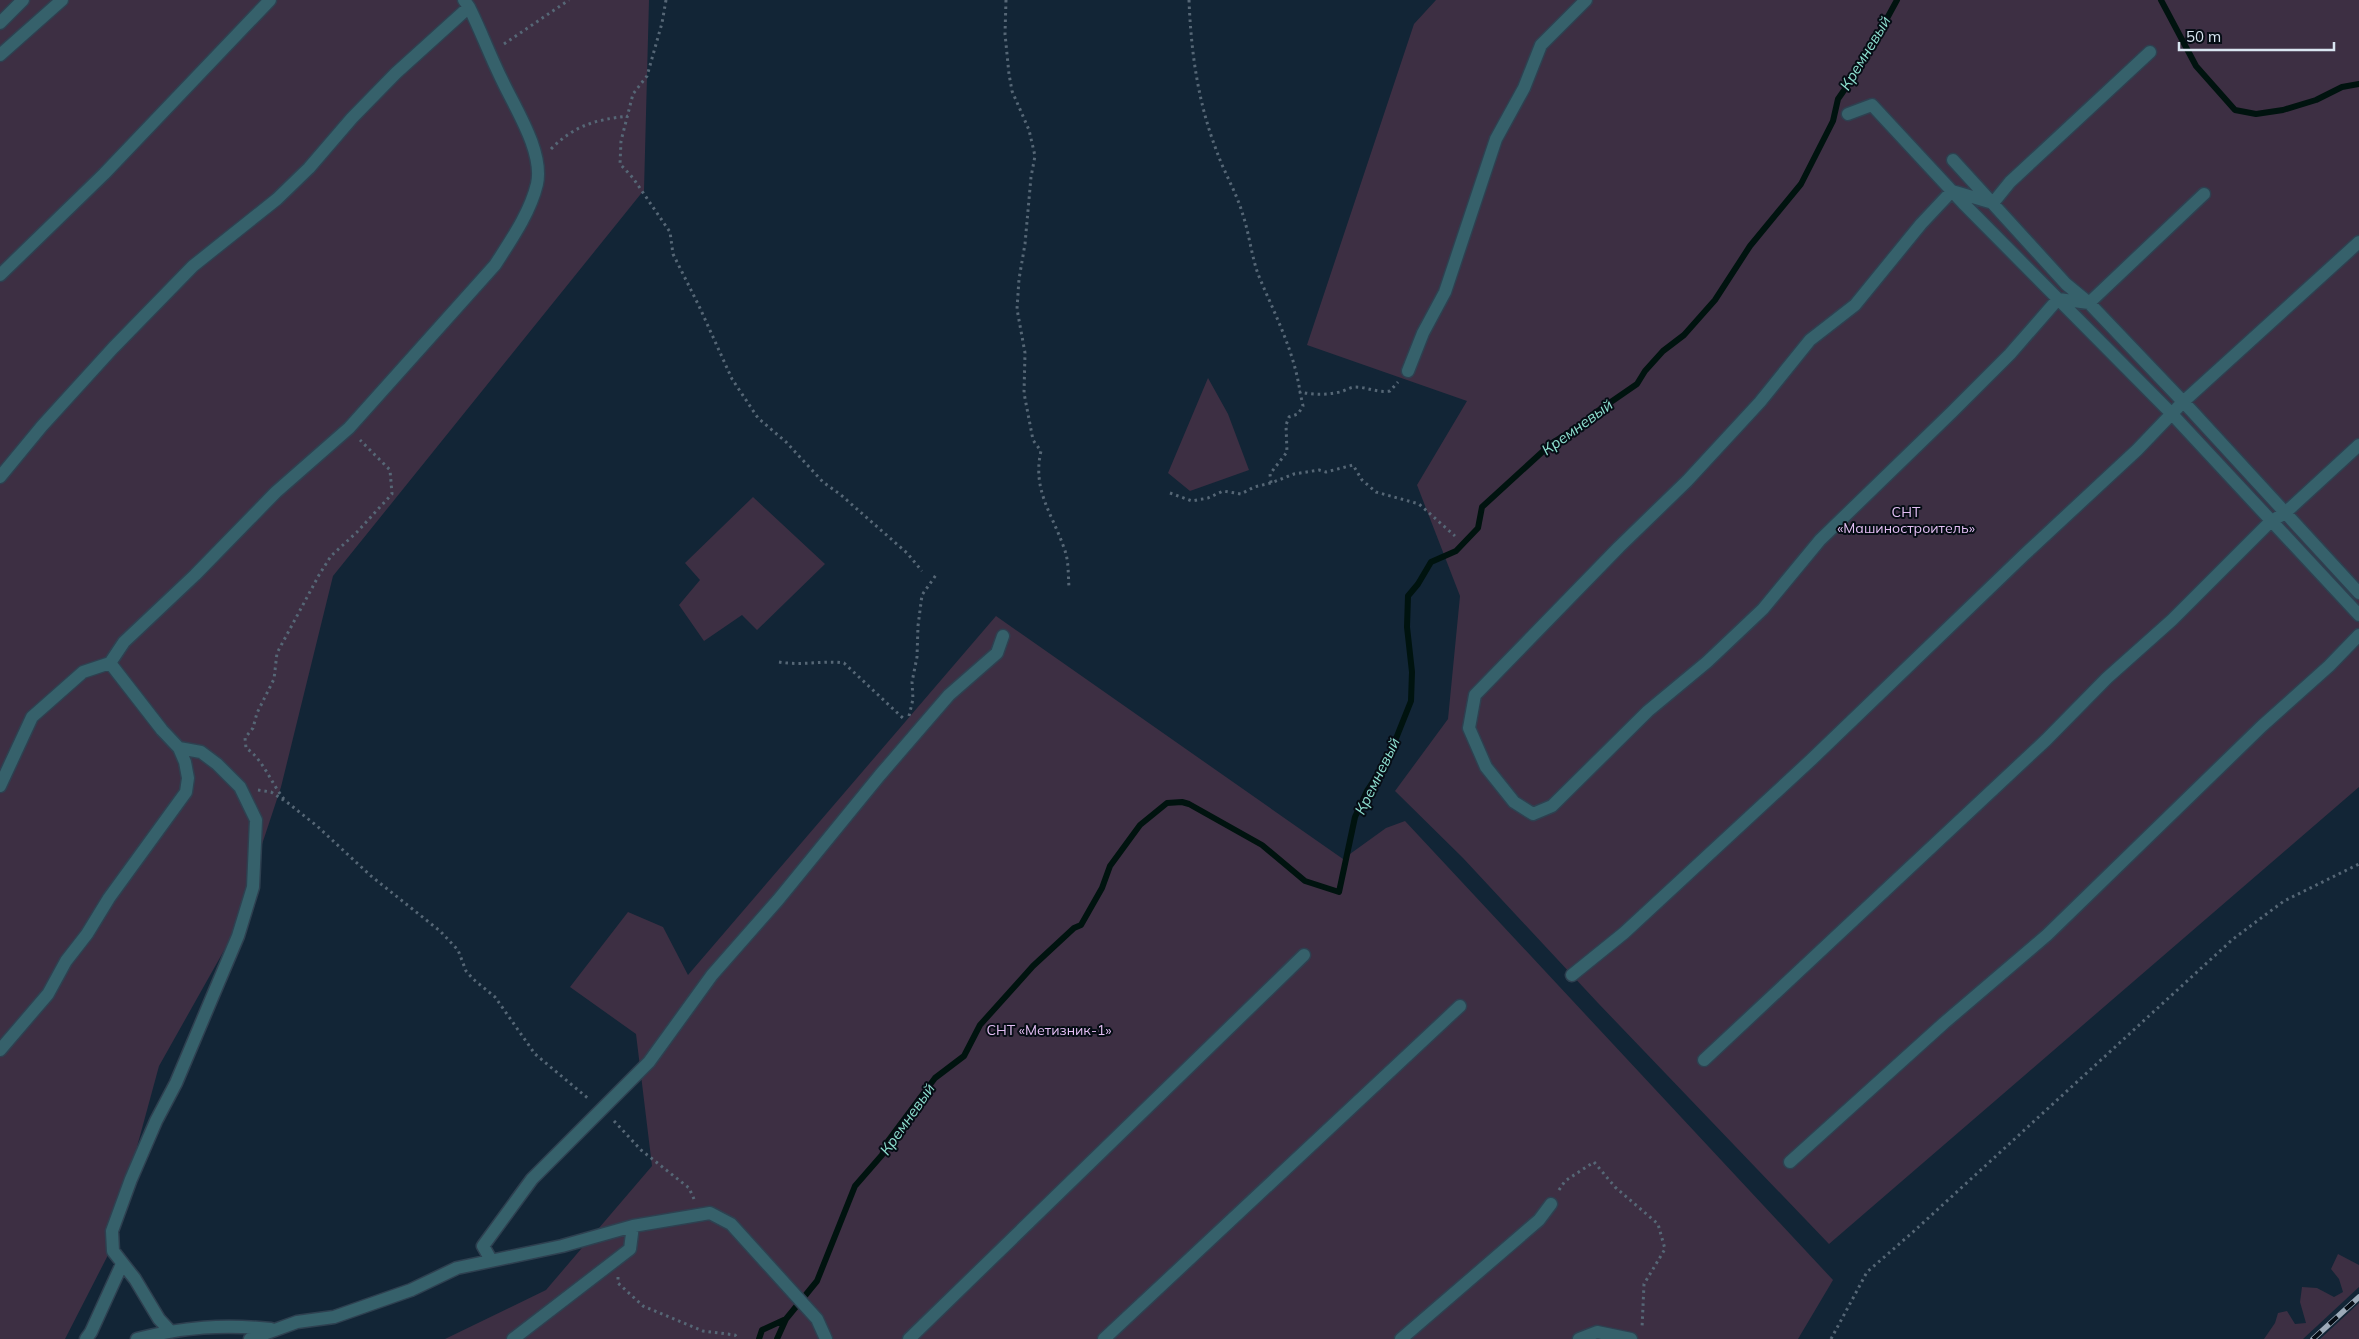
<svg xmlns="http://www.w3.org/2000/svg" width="2359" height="1339" font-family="Mulish,sans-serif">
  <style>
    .green { fill: #3d2f43 }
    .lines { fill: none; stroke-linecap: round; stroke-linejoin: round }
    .stream { stroke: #00130f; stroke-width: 6 }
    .minor-casing { stroke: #2e4050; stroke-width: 15 }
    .path { stroke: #566776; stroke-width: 3; stroke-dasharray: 2.5 4; stroke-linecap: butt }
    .minor { stroke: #36616b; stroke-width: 12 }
    .rail-casing { stroke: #9caab8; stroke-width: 5.5 }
    .rail { stroke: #060d15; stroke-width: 4; stroke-dasharray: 11; stroke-linecap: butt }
    .labels { text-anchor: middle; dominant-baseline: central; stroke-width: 4; stroke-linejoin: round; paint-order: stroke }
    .park-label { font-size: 14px; fill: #e3bef3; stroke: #060d15 }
    .water-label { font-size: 15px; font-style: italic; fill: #8fe1d1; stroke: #060d15 }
  </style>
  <rect width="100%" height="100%" fill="#122536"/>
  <!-- green -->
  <path class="green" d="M0,0H649L644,190L333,576L281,787L231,938L159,1066L107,1257L65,1339H0Z
    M1436,0H2359V787L1829,1244L1598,1003L1463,858L1395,791L1448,719L1460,596L1417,485L1467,401L1307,345L1414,24Z
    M1208,378L1228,414L1249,470L1190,491L1168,473Z
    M753,497L825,564L757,630L742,615L704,641L679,605L700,580L685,563Z
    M996,616L1343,859L1386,828L1405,821L1833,1280L1798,1339H445L546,1290L652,1166L636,1034L570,987L628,912L663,927L688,975Z
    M2338,1254L2359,1265V1287L2303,1339H2264L2275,1323L2278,1313L2287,1311L2295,1324L2306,1323L2300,1302L2302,1287L2317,1288L2334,1297L2343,1292L2339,1279L2331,1269Z
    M2359,1303V1339H2320Z"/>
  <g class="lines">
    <!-- stream -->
    <path class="stream" d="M2161,0L2196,66L2235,110L2256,114L2283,110L2316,100L2342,87L2359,84
      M759,1339L762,1330L786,1319L817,1281L855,1186L882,1155L888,1141L935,1078L964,1056L980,1025L1033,966L1074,928L1081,925L1102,888L1110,866L1140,825L1167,803L1182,802L1189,804L1262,845L1305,881L1339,892L1355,817L1367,791L1387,761L1411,701L1412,672L1407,627L1408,596L1418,584L1431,562L1456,551L1478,528L1482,507L1552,443L1581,425L1592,415L1637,384L1645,371L1663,351L1684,335L1715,300L1750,246L1801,184L1833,121L1838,99L1861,66L1897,0
      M777,1339L786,1319"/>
    <!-- minor casing -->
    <g class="minor-casing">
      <path id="minor" d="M0,23L23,0
        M2150,52L2010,182L1993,203L1952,191L1921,224L1855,305L1810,340L1760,402L1687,481L1619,547L1475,695L1469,728L1486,767L1514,802L1533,814L1552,806L1648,711L1707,662L1763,609L1820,540L1951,413L2010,354L2058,299L2089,303L2204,194
        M0,55L62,0
        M1848,114L1872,105L1963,203L2171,413L2359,615
        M1953,160L2066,284L2089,303L2190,409L2359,593
        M0,275L104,174L270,0
        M1408,371L1423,333L1445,292L1496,139L1524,88L1541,45L1586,0
        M0,477L42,426L113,348L193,266L277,199L309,168L352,118L396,73L469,7L464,0
        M0,786L32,717L83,672L110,663L124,642L195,575L276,492L349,428L495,265C511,240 530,213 537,184C544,152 515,108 502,80C490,56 481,31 469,7
        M1572,975L1624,933L1812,759L2024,555L2137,450L2183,402L2359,242
        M0,1050L48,994L66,961L87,934L109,898L186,792L188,778L185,762L179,748L162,730L110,663
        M1704,1060L2046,740L2107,678L2172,620L2270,522L2285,513L2359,445
        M1790,1162L1944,1023L2047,935L2262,726L2329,666L2359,635
        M491,1260L483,1246L532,1179L649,1062L712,975L778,900L880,775L949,695L997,653L1003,636
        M170,1331L159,1319L135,1279L113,1251L112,1231L131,1179L156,1121L176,1083L238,936L253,887L256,820L240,787L217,764L201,752L179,748
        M86,1339L91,1332L122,1264
        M137,1339C183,1327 224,1324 271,1329
        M250,1339L297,1322L334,1317L411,1290L457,1268L562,1246L633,1226L710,1213L731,1224L817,1319L826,1339
        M513,1339L630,1249L633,1226
        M909,1339L1304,955
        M1104,1339L1460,1006
        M1401,1339L1539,1220L1551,1204
        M1579,1339L1597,1332L1631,1339"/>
    </g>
    <!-- path -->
    <path class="path" d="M666,0L662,23L647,76L633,94L621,141L620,164L633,178L670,232L673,254L699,306L732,379L758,418L786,442L823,482L841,495L907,553L922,571
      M1006,0L1005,34L1009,74L1012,91L1029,130L1035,156L1031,177L1025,244L1019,279L1017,309L1025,353L1024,393L1033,440L1041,451C1032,490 1052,513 1064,548C1069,560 1068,575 1069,587
      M1189,0C1191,52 1198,103 1217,152C1224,172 1236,192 1242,212C1249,232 1251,254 1258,274C1274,313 1294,350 1300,392
      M504,44L569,0
      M551,149C575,125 595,120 628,116
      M1271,483L1270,474L1287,452L1286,425L1289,417L1298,414L1303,406L1300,392C1313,395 1326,395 1340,392C1345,391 1350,387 1355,387C1367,387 1377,393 1390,391L1398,382
      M1170,493L1192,501L1208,498L1223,491L1241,494L1254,487L1271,483L1294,474L1319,470L1326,472L1353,465L1362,480L1376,492L1419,504L1455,536
      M779,662C802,666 823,660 844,663L905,720
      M909,716L913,699L912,682L917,657L918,626L922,595L936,575
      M258,790L271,792L288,803L317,826L371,876L440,931L458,950L466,971L473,979L495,997L535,1054L590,1100
      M284,799C271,783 263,759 246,748L245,738L253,728L257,713L274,679L277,653L319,575L331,556L357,532L392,494L390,470L360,440
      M614,1121L641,1150L689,1188L694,1199
      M1559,1190L1565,1181L1594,1162L1615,1187L1658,1224L1665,1249L1644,1284L1642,1328
      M618,1277V1283L643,1306L703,1331L735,1335L738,1339
      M1831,1339L1867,1272L1913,1232L2233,939L2284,901L2359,864"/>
    <!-- minor -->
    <use href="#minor" class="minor"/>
    <!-- rail casing -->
    <g class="rail-casing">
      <path id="rail" d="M2313,1339L2359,1297"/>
    </g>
    <!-- rail -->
    <use href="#rail" class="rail"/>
  </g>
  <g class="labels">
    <!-- park labels -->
    <g class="park-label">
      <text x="1906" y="512">СНТ<tspan x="1906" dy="16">«Машиностроитель»</tspan></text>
      <text x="1049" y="1030">СНТ «Метизник-1»</text>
    </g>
    <!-- water labels -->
    <g class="water-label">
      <text transform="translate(1865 53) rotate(-59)">Кремневый</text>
      <text transform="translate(1577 427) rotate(-36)">Кремневый</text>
      <text transform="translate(1377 776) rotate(-64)">Кремневый</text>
      <text transform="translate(907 1119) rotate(-55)">Кремневый</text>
    </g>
  </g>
  <!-- scale -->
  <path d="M2179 42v8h155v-8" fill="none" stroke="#d9e5f1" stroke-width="2.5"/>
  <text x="2186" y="42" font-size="15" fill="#d9e5f1" stroke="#060d15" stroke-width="4" paint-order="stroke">50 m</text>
</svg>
